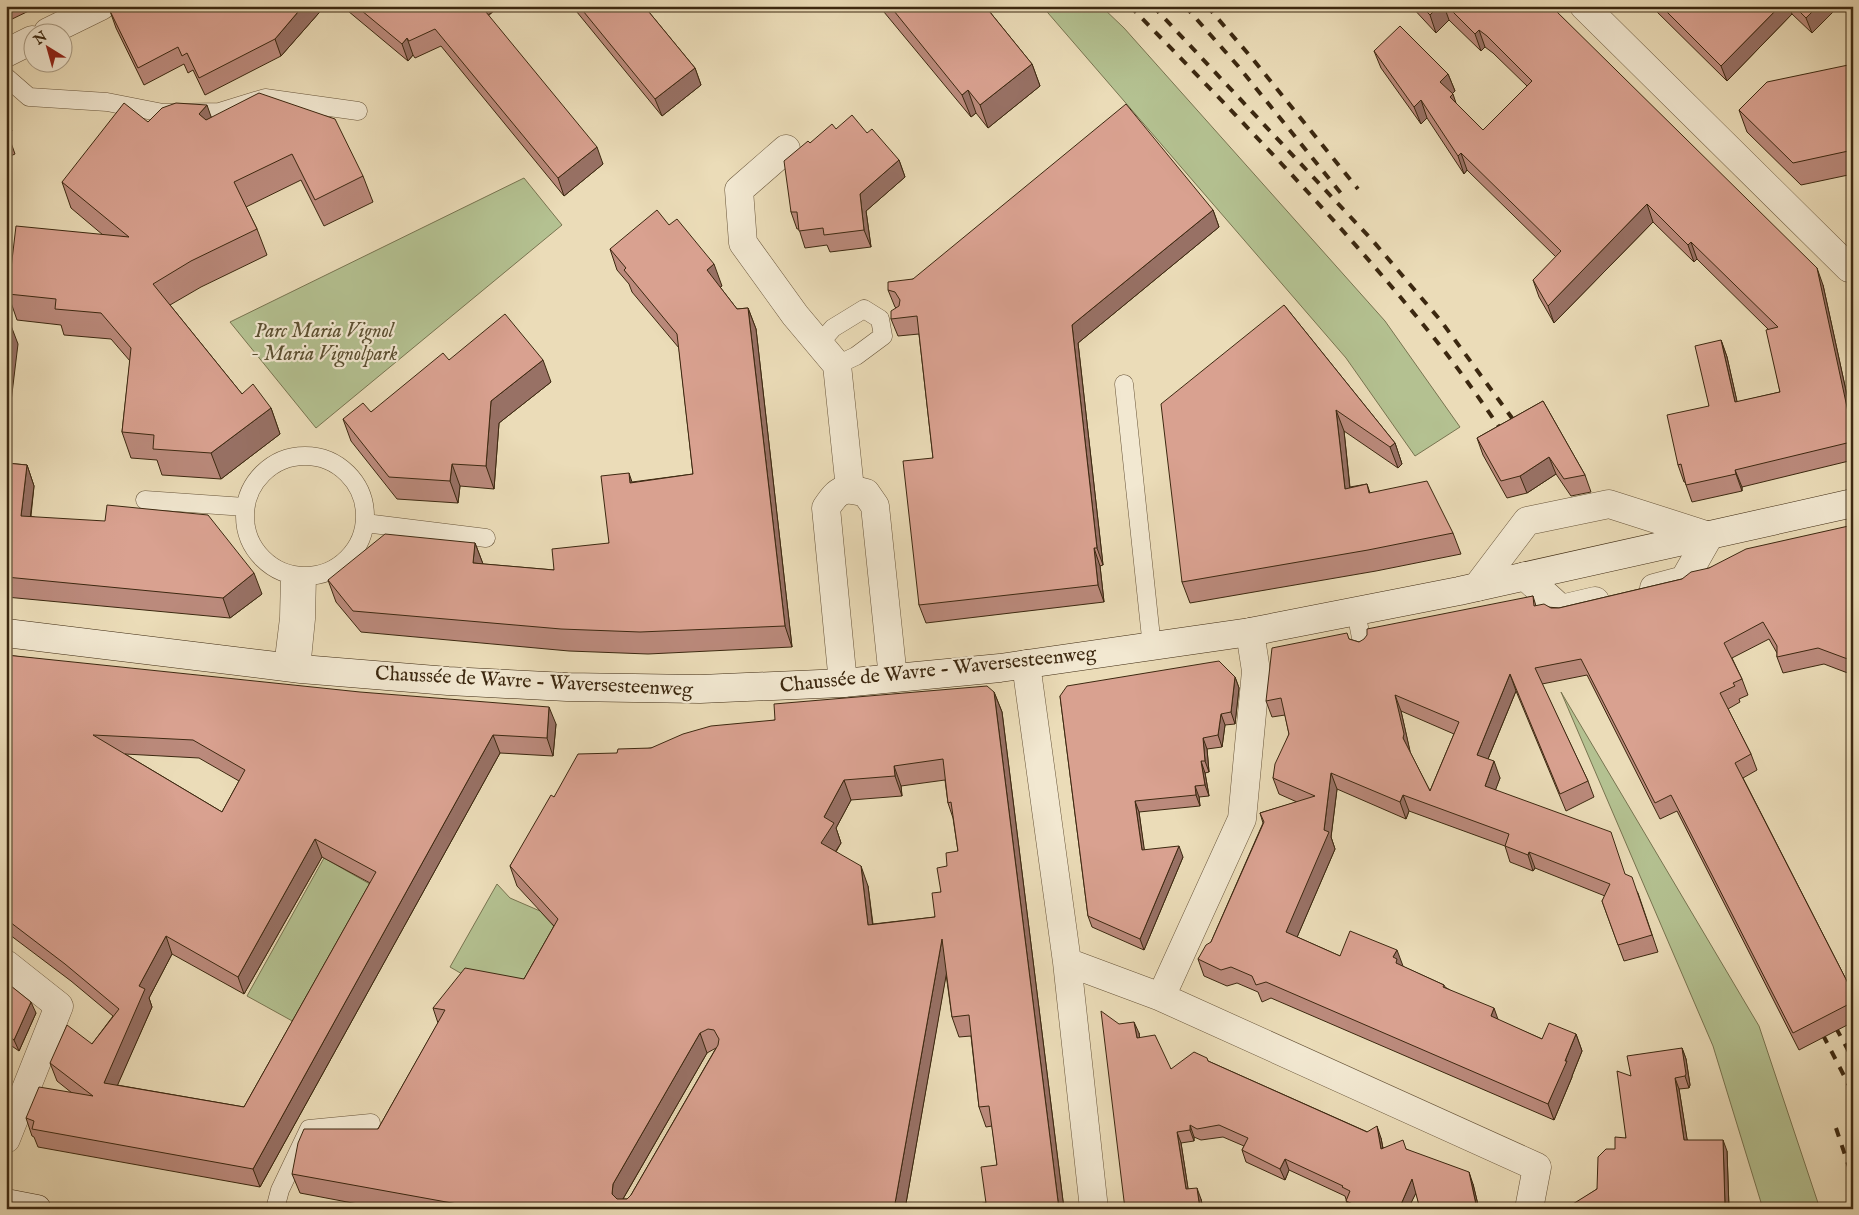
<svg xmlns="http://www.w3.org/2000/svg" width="1859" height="1215" font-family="'IM FELL English',serif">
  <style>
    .green { fill: #b4c191; stroke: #787450 }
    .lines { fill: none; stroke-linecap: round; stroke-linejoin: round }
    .service-casing { stroke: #68553a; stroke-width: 19 }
    .pedestrian-casing { stroke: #68553a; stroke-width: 29 }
    .minor-casing { stroke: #68553a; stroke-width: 29 }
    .secondary-casing { stroke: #3c2810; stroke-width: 29 }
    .service { stroke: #f2e8d1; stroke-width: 18 }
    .pedestrian { stroke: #f2e8d1; stroke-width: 28 }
    .minor { stroke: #f2e8d1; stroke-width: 28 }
    .secondary { stroke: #f2e8d1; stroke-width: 28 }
    .rail { stroke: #3c2810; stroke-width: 4; stroke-dasharray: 9 9; stroke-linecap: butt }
    .wall { fill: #bb8a7c; stroke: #3c2810; fill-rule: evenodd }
    .shaded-wall { fill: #987165; stroke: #3c2810 }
    .building { fill: #d9a190; stroke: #3c2810; fill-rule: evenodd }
    .labels { text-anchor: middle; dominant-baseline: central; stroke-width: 4.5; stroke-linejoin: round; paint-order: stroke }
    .park-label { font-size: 20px; font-style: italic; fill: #5a4e30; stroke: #f2e8d1 }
    .street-label { font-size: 20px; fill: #3c2810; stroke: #f2e8d1 }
  </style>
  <rect width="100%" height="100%" fill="#ebdcb8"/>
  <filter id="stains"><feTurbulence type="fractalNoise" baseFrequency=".004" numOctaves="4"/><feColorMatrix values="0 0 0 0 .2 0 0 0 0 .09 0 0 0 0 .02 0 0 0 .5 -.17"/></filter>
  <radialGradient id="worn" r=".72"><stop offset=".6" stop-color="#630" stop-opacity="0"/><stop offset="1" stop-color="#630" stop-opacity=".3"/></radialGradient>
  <!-- green -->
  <path class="green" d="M1042,6H1101L1124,28L1385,321L1460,427L1415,456L1346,358Z
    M524,178L562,225L316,428L230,322Z
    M1561,692L1759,1026L1820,1209H1763L1713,1046Z
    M324,858L382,891L305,1028L247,996Z
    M497,884L510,898L540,911L565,939L534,994L476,982L450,967Z"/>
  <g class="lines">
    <!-- service casing -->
    <g class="service-casing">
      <path id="service" d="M6,77L29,97L107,102L163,113L219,112L265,98L358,111
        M819,344L833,328L864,309L880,319L883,336L856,356L837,365
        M1124,384L1152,647
        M245 516a60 60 0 1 1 120 0a60 60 0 1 1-120 0Z
        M145,500L245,507
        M365,523L486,538
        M1356,612L1363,648
        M283,667L289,618L290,575
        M301,669L306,619L307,576
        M275,1209L280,1190L309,1129L371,1123"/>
    </g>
    <!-- pedestrian casing -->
    <g class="pedestrian-casing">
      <path id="pedestrian" d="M1525,576L1561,609L1595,601
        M1477,587L1527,521L1609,504L1709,536L1684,580L1654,588"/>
    </g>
    <!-- minor casing -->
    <g class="minor-casing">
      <path id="minor" d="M1584,6L1849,268
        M48,32L101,6
        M6,53L32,40
        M786,149L739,190L743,243L795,315L837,365L850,489
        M1026,664L1067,962L1094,1209
        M843,683L826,508C839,488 844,487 866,493L875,506L893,678
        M1067,962L1161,997L1537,1167L1529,1209
        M6,964L59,1006L6,1139
        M1161,997L1242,819L1256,671L1250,632"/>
    </g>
    <!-- secondary casing -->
    <g class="secondary-casing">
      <path id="secondary" d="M6,633L301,669L448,681L567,687L700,689L843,683L1000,668L1250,632L1459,591L1853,503
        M6,1203L37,1209"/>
    </g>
    <!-- service -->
    <use href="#service" class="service"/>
    <!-- pedestrian -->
    <use href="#pedestrian" class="pedestrian"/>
    <!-- minor -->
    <use href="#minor" class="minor"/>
    <!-- secondary -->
    <use href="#secondary" class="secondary"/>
    <!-- rail -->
    <path class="rail" d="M1130,6C1233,112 1337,218 1430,333C1457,366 1482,402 1506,437
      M1153,6L1373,241L1441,321L1520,429
      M1185,6L1238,66L1344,197
      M1207,6L1251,57L1358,189
      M1836,1028L1853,1059
      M1823,1035L1853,1093
      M1852,1119L1853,1122
      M1836,1128L1853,1179"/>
  </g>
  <!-- wall -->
  <path class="wall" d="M6,6H39L6,22Z
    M325,6L281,56L205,95L193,70L188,73L184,64L144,85L116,28L110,11Z
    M342,6H500L488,16L603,164L564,196L441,46L415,58L413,55L408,61Z
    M572,6H644L695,68L701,85L662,116Z
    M879,6H985L1032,64L1040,86L988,128L976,113L971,117Z
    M1411,6H1551L1823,285L1853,423V460L1742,487V491L1692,502L1685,482H1684L1678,465L1709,406L1721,340L1727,357L1737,402L1780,392L1768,329L1697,259L1694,262L1653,222L1554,323L1539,297L1533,280L1556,257L1467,170L1464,174L1427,118L1421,124L1381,68L1374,51L1448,74L1455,91L1452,94L1456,104L1483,130L1527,86L1493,53L1485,47L1481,51L1449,20L1436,33Z
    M1651,6H1839L1812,33L1792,14L1727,81Z
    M1853,64V174L1801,185L1747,132L1739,110Z
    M6,115L12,131L7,134L10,140L15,154L6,158Z
    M211,117L363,176L373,202L324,226L301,180L246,207L257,229L267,255L201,287L170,305L242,394L271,408L280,434L221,479L162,475L157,460L131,458L122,432L130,361L111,339L64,335L61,325L17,320L8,294L103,235L71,208L62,182L148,122Z
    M836,129L867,133L899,160L905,177L866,211L871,247L830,252L827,245L805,248L799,229H797L791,212L810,143Z
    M1213,210L1219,227L1078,343L1103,565L1100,566L1104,602L926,623L919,605L933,458L919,334L898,336L891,319L896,308L895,307L888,290L913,279Z
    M610,249L722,286L720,287L737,309L748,308L756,329L792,647L648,654L569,651L361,632L336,602L328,580L475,543L483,564L554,570L609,543L632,482L693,474L679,348L632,292L629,284L617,270Z
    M1284,305L1395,443L1402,464L1398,468L1344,431L1350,487L1367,484L1370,493L1453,533L1461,554L1376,571L1190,603L1182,582Z
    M449,360L551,382L499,423L494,489L460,486L458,503L397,499L351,441L343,419L371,412Z
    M1543,401L1585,475L1591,492L1571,496L1556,474L1527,493L1507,498L1483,455L1477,438Z
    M6,463L27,465L34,486L31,516L262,594L230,618L6,597Z
    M1853,525V675L1824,664L1783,673L1777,657V653L1769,639L1732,658L1742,679L1748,695L1739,699L1740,702L1728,709L1751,754L1757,770L1743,778L1853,993V1022L1799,1050L1677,811L1660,819L1587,675L1542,684L1588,781L1594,797L1566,811L1516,691L1488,759L1500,778L1495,790L1625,874L1638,893L1658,952L1624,961L1602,901L1605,896L1535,868L1533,871L1510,862L1505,846L1409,811L1406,819L1337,789L1331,837L1335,849L1297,937L1340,956L1402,966L1444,985L1445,987L1498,1020L1542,1039L1576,1034L1582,1051L1572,1076V1077L1554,1120L1271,998L1262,1002L1258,992L1237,983L1227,986L1204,976L1198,959L1211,942L1263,823L1260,813L1297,802L1279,794L1273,778L1289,734L1285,715L1272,717L1266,701L1349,639L1359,642L1533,596L1536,606L1559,608L1682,579L1709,568ZM1401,711L1454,734L1430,791L1410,752Z
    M6,655L556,724L553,756L500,753L260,1187L38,1147L34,1137L32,1136L26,1118L72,1093L57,1081L50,1063L92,1044L113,1016L71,981L6,932ZM125,754L199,758L239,781L222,812ZM322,857L370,883L244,1107L117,1085L152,1007L149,998L172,954L244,994Z
    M1235,677L1239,688L1235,724L1225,725L1222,747L1207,749L1209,772L1205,773L1209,796L1199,797L1200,806L1139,812L1144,850L1183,857L1144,950L1092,927L1088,916L1060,696Z
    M994,692L1002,712L1064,1209H932L986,1203L997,1165L992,1126L986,1127L979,1107L971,1036L959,1037L952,1017L946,974L905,1209H384L300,1193L292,1174L378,1129L438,1023L433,1008L524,979L554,926L517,886L510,866L554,797L617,753L651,748L775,720ZM945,780L948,803L953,818L958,851L947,866L935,917L873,924L868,886L836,852L841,843L836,828L851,800L902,796L901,786ZM716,1048L631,1195L627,1199H623L707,1053Z
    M6,982L36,1013L19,1051L6,1042Z
    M1139,1033V1037L1171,1069L1208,1061L1381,1138L1383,1148L1406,1149L1473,1184L1479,1209H1420L1416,1192L1408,1209H1349L1345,1196L1289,1170L1285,1180L1246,1162L1242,1150L1244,1146L1223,1137L1201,1140L1194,1137V1141L1181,1143L1188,1189L1201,1199L1203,1209H1125Z
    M1682,1048L1686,1059L1690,1085L1689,1088L1679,1089L1687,1140L1727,1151L1729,1209H1567L1597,1189L1615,1149L1626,1138L1631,1076Z"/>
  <!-- shaded-wall -->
  <path class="shaded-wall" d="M303,6H325L281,56L275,39Z
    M479,6H500L483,19Z
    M1439,6H1444L1449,20L1436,33L1430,15Z
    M1780,6H1789L1792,14L1727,81L1721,66Z
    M1818,6H1839L1812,33L1806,18Z
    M1479,30L1485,47L1481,51L1475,34Z
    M407,38L413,55L408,61L402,44Z
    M1032,64L1040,86L988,128L980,105Z
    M695,68L701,85L662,116L655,99Z
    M1448,74L1455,91L1447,99L1440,82Z
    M968,90L976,113L971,117L962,95Z
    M1453,94L1459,112L1450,97Z
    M1421,100L1427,118L1421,124L1414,107Z
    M207,105L216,131L199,114Z
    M597,147L603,164L564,196L558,178Z
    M1461,153L1467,170L1464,174L1458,156Z
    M899,160L905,177L866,211L871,247L864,230L860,194Z
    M1647,204L1653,222L1554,323L1548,306Z
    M1213,210L1219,227L1078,343L1103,565L1097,548L1072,325Z
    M1691,242L1697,259L1694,262L1688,245Z
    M714,264L722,286L715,291L707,270Z
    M1817,268L1823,285L1853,423V459L1847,443Z
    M748,308L756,329L792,647L785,626Z
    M10,323L18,344L6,443V356Z
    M1721,340L1727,357L1741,419L1735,402Z
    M543,360L551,382L499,423L494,489L486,466L491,401Z
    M271,408L280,434L221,479L211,453Z
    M1336,410L1344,431L1352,510L1345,489Z
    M1395,443L1402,464L1398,468L1390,447Z
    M1549,457L1556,474L1527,493L1520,476Z
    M452,464L460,486L458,503L450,481Z
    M27,465L34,486L28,536L21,516Z
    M1735,470L1742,487V491L1736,474Z
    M629,473L636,494L630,483Z
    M475,543L483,564L473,563Z
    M1094,548L1100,566L1104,602L1098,585Z
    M254,573L262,594L230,618L223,598Z
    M1510,674L1516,691L1483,771L1477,755Z
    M1235,677L1239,688L1235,724L1231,712Z
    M994,692L1002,712L1064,1209H1059Z
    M1395,695L1401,711L1410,751L1409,754L1403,738Z
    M549,707L556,724L553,756L547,738Z
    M1221,714L1225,725L1222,747L1218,735Z
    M493,735L500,753L260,1187L253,1169Z
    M1203,738L1207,749L1209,772L1205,761Z
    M1201,761L1205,773L1209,796L1205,785Z
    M1494,761L1500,778L1491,802L1485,786Z
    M894,766L901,786L902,796L895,776Z
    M1331,773L1337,789L1331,837L1335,849L1292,949L1286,932L1324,830Z
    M844,780L851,800L836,828L841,843L828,863L821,843L824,817Z
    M1195,786L1199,797L1200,806L1196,795Z
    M1403,795L1409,811L1406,819L1400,802Z
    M1135,801L1139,812L1146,861L1142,850Z
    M315,839L322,857L244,994L238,977Z
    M1179,846L1183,857L1144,950L1140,939Z
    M1529,852L1535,868L1533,871L1528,855Z
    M861,866L868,886L875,945L868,925Z
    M166,936L172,954L149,998L152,1007L111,1100L104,1083L139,986Z
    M942,939L949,959L905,1209H894Z
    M1397,950L1403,966L1402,979L1393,957Z
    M31,1002L36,1013L19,1051L14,1040Z
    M1494,1008L1500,1025L1491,1016Z
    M1134,1022L1139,1033L1141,1049L1137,1038Z
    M700,1033L707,1053L620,1204L612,1194L613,1184Z
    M1576,1034L1582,1051L1572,1076V1077L1554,1120L1548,1104Z
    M1682,1048L1686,1059L1690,1085L1689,1088L1685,1076Z
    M1675,1078L1679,1089L1689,1151L1684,1140Z
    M1190,1125L1194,1137V1141L1190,1130Z
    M1377,1126L1381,1138L1385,1160L1381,1149Z
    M1177,1132L1181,1143L1190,1201L1186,1189Z
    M1723,1140L1727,1151L1729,1209H1726L1725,1206Z
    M1285,1159L1289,1170L1285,1180L1280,1169Z
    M1469,1172L1473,1184L1479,1209H1477Z
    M1412,1179L1417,1191L1408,1209H1399Z
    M1197,1188L1201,1199L1203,1209H1200Z"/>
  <!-- building -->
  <path class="building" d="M120,6H303L275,39L199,78L187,53L182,56L178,47L138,68L110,11Z
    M356,6H481L597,147L558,178L435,29L409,41L407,38L402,44Z
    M579,6H644L695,68L655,99Z
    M890,6H985L1032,64L980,105L968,90L962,95Z
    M1421,6H1439L1430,15Z
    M1447,6H1551L1817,268L1853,435L1847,443L1735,470L1736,474L1686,485L1681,464L1678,465L1667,415L1709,406L1695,346L1721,340L1735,402L1780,392L1766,330L1778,327L1691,242L1688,245L1647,204L1548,306L1533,280L1561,251L1461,153L1458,156L1421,100L1414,107L1374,51L1400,26L1448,74L1440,82L1453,94L1450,97L1483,130L1532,81L1487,36L1479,30L1475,34Z
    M1661,6H1780L1721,66Z
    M1794,6H1818L1806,18Z
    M1853,64V150L1793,163L1739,110L1767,82Z
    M259,93L335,119L363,176L315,200L292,154L234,182L257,229L191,261L153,284L242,394L253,384L271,408L211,453L153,449L154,435L122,432L131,348L101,313L55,309L56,299L8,294L16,226L129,237L62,182L124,103L148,122L162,108L176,103L207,105L199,114L206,120Z
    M1126,104L1213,210L1072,325L1097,548H1094L1098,585L919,605L903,461L933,458L917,316L891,319V311L899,306L900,300L895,292L888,290V282L913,279Z
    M852,115L867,133L872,129L899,160L860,194L864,230L824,235L823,228L799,231L797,212H791L784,161L808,141L810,143L832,124L836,129Z
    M6,134L10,140L6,142Z
    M657,210L669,225L677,219L714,264L707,270L737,309L748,308L785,626L640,632L561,629L353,611L328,580L385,534L475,543L473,563L554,570L552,549L609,543L601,476L629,473L630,483L693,474L677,334L624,270L626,268L610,249Z
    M1284,305L1395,443L1390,447L1336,410L1345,489L1367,484L1369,493L1427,481L1453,533L1368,550L1182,582L1161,404Z
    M505,314L543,360L491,401L486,466L452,464L450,481L389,477L343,419L363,403L371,412L443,353L449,360Z
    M6,323H10L6,356Z
    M1543,401L1585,475L1564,479L1549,457L1520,476L1501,481L1477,438Z
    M6,463L27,465L21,516L105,521L107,505L208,515L254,573L223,598L6,577Z
    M1853,525V661L1818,648L1777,657V646L1763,622L1724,643L1742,679L1733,683L1735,686L1720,693L1751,754L1735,763L1853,993V1002L1793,1033L1671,795L1655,803L1581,659L1535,668L1588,781L1560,794L1510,674L1477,755L1494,761L1485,786L1611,832L1625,874L1632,877L1652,935L1618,945L1602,901L1610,884L1529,852L1528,855L1505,846L1509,834L1403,795L1400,802L1331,773L1324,830L1329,832L1286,932L1340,956L1350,931L1397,950L1393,957L1397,959L1396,963L1444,985L1443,987L1494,1008L1491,1016L1542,1039L1549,1023L1576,1034L1565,1061H1567L1548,1104L1266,982L1256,985L1252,976L1231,967L1221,970L1198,959L1206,945L1211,942L1264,822L1260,813L1315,796L1273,778L1275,764L1289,734L1281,698L1266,701L1272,648L1347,633L1349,639L1359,642L1364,639L1367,635V629L1533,596L1534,606L1544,604L1551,608H1559L1682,579L1691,572L1709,568L1746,549ZM1395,695L1459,722L1430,791L1403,738L1404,734Z
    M6,655L360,692L549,707L547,738L493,735L253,1169L32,1129L34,1121L26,1118L39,1087L93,1096L50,1063L67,1025L92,1044L119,1009L65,964L6,919ZM93,735L193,740L245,770L222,812ZM315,839L376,872L244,1107L104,1083L145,989L139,986L166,936L238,977Z
    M1219,661L1235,677L1231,712L1221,714L1218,735L1203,738L1205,761H1201L1205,785L1195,786L1196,795L1135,801L1142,850L1179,846L1140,939L1088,916L1060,696L1067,686Z
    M987,686L994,692L1059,1209H932L986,1203L981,1167L997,1165L989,1106L979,1107L969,1015L952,1017L942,939L894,1209H485L292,1174L298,1143L304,1129H378L445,1010L433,1008L465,968L524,979L558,919L510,866L551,795L554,797L578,754L617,753L618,749L651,748L683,734L711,726L775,720L774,704ZM943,759L948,803L951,802L958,851L946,853L947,866L937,868L941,892L932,893L935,917L868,925L861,866L821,843L834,823L824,817L844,780L895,776L894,766ZM708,1029L714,1030L719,1039L718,1045L631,1195L627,1199H617L612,1194L613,1184L700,1033Z
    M6,982L31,1002L14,1040L6,1034Z
    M1101,1011L1119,1024L1134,1022L1137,1038L1155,1035L1171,1069L1194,1052L1207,1058L1208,1061L1367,1132L1377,1126L1381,1149L1403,1140L1406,1149L1469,1172L1477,1209H1420L1412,1179L1399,1209H1364L1346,1201L1350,1191L1342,1187L1343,1186L1285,1159L1280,1169L1242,1150L1248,1138L1219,1125L1197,1129L1190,1125V1130L1177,1132L1186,1189L1197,1188L1200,1209H1125Z
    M1682,1048L1686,1074L1685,1076L1675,1078L1684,1140H1723L1725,1206L1718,1209H1567L1568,1207L1597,1189L1598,1157L1606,1149H1615V1137L1626,1138L1617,1071L1631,1076L1627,1056Z"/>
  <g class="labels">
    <!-- park labels -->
    <g class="park-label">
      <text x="324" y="331">Parc Maria Vignol<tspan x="324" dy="23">- Maria Vignolpark</tspan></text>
    </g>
    <!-- street labels -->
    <g class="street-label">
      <text transform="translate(938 670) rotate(-6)">Chaussée de Wavre - Waversesteenweg</text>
      <text transform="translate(534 682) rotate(3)">Chaussée de Wavre - Waversesteenweg</text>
    </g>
  </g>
  <!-- margin -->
  <rect width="1859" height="1215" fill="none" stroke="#ebdcb8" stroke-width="25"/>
  <rect x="8" y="8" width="1844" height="1200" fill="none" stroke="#3c2810" stroke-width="2.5"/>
  <rect x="12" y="12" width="1834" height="1190" fill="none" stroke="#3c2810"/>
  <!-- north arrow -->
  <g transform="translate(48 48) rotate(323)"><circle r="24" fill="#f2e8d1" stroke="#a99b84"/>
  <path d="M0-4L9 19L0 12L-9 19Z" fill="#8f2418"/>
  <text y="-8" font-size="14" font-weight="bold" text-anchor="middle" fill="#3c2810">N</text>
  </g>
  <rect width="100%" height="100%" filter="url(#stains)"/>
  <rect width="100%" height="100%" fill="url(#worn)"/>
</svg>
